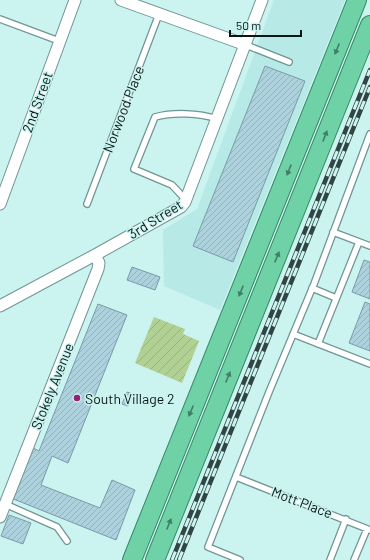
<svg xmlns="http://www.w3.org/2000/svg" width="370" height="560" font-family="Barlow,sans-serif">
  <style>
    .built { fill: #b7eae6 }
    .garden { fill: url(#garden-furrows) }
    .building { fill: url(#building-hatch); stroke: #799ba7 }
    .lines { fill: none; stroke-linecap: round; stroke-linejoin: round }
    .service-casing { stroke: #709593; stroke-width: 8 }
    .minor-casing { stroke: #709593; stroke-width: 13 }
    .trunk-casing { stroke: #348965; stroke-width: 20 }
    .service { stroke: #fff; stroke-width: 5.5 }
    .minor { stroke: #fff; stroke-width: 11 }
    .trunk { stroke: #6fd2a6; stroke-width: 18 }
    .rail-casing { stroke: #314544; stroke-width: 4.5 }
    .rail { stroke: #cbf3f0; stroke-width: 3; stroke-dasharray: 9; stroke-linecap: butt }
    .oneway { fill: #417e65 }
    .poi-dot { fill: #9a1e75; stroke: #cbf3f0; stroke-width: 1.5 }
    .labels { text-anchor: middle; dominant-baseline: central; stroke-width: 3; stroke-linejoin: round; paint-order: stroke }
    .street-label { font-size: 14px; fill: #081716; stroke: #cbf3f0 }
    .poi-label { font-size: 14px; fill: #081716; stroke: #cbf3f0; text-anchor: start }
  </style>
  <defs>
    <pattern id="garden-furrows" width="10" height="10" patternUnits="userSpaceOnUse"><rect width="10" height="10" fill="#b1d194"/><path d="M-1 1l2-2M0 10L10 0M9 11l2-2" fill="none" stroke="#97b37f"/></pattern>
    <pattern id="building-hatch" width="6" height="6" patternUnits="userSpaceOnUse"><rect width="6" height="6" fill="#aed1de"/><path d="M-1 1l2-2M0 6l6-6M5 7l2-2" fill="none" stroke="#94b3be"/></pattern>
  </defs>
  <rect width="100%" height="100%" fill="#cbf3f0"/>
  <!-- built -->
  <path class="built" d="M274,0H345L220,310L164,286L163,230L197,209Z"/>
  <!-- garden -->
  <path class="garden" d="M154,317L185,329L183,334L199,341L182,383L135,363Z"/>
  <!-- building -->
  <path class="building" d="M265,66L305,81L233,262L193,246Z
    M364,260L370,262V299L352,292Z
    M132,267L160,277L155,290L127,280Z
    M365,302L370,304V351L349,343Z
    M98,304L127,315L68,463L52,456L41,485L100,508L112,480L135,490L116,540L11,498L31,447L39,451Z
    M127,392L133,394L128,406L122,404Z
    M9,515L31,523L23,544L1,536Z"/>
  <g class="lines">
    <!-- service casing -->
    <g class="service-casing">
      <path id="service" d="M0,19L59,41
        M246,45L289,62
        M186,200L172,185L134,169L155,117C174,112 198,113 218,119
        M87,204L159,14
        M333,232L370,246
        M312,288L336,298
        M293,334L370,364
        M318,344L359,242
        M236,477L370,530
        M5,504L57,527L67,541
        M240,560L208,547L269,392L314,284L370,134
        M330,560L346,519
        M354,560L367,529"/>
    </g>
    <!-- minor casing -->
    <g class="minor-casing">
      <path id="minor" d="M121,0L246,45
        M0,204L75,0
        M0,306L95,255L181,207L185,202L262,0
        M0,517L98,269L99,263L95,255"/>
    </g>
    <!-- trunk casing -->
    <g class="trunk-casing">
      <path id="trunk" d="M132,560L357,0
        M155,560L370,25"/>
    </g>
    <!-- service -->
    <use href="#service" class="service"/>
    <!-- minor -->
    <use href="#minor" class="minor"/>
    <!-- trunk -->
    <use href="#trunk" class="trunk"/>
    <!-- rail casing -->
    <g class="rail-casing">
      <path id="rail" d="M172,560L370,70
        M179,560L370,87"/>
    </g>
    <!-- rail -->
    <use href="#rail" class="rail"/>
  </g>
  <!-- one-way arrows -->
  <defs><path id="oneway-solid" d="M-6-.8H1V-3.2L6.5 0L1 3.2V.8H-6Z"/></defs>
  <g class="oneway">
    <use href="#oneway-solid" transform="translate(337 49) rotate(112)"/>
    <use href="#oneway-solid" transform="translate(325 136) rotate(-69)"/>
    <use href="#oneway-solid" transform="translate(289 170) rotate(112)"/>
    <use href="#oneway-solid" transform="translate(277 257) rotate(-67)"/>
    <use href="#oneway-solid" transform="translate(241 291) rotate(112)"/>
    <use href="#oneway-solid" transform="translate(228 377) rotate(-68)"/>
    <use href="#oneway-solid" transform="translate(191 411) rotate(113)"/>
    <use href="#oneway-solid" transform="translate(169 524) rotate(-68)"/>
  </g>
  <!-- markers -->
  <circle class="poi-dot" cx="77" cy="398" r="4"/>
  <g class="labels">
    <!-- street labels -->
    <g class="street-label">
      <text transform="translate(37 102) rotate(-70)">2nd Street</text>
      <text transform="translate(123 109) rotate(-69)">Norwood Place</text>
      <text transform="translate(155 219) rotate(-32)">3rd Street</text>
      <text transform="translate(52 386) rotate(-68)">Stokely Avenue</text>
      <text transform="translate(302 502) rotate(21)">Mott Place</text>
    </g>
    <!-- poi labels -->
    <g class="poi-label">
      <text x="85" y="398">South Village 2</text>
    </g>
  </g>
  <!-- scale -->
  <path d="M230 30v6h71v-6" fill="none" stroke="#081716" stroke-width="2"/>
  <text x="236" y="30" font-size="12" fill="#081716" stroke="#cbf3f0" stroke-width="3" paint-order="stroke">50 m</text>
</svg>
